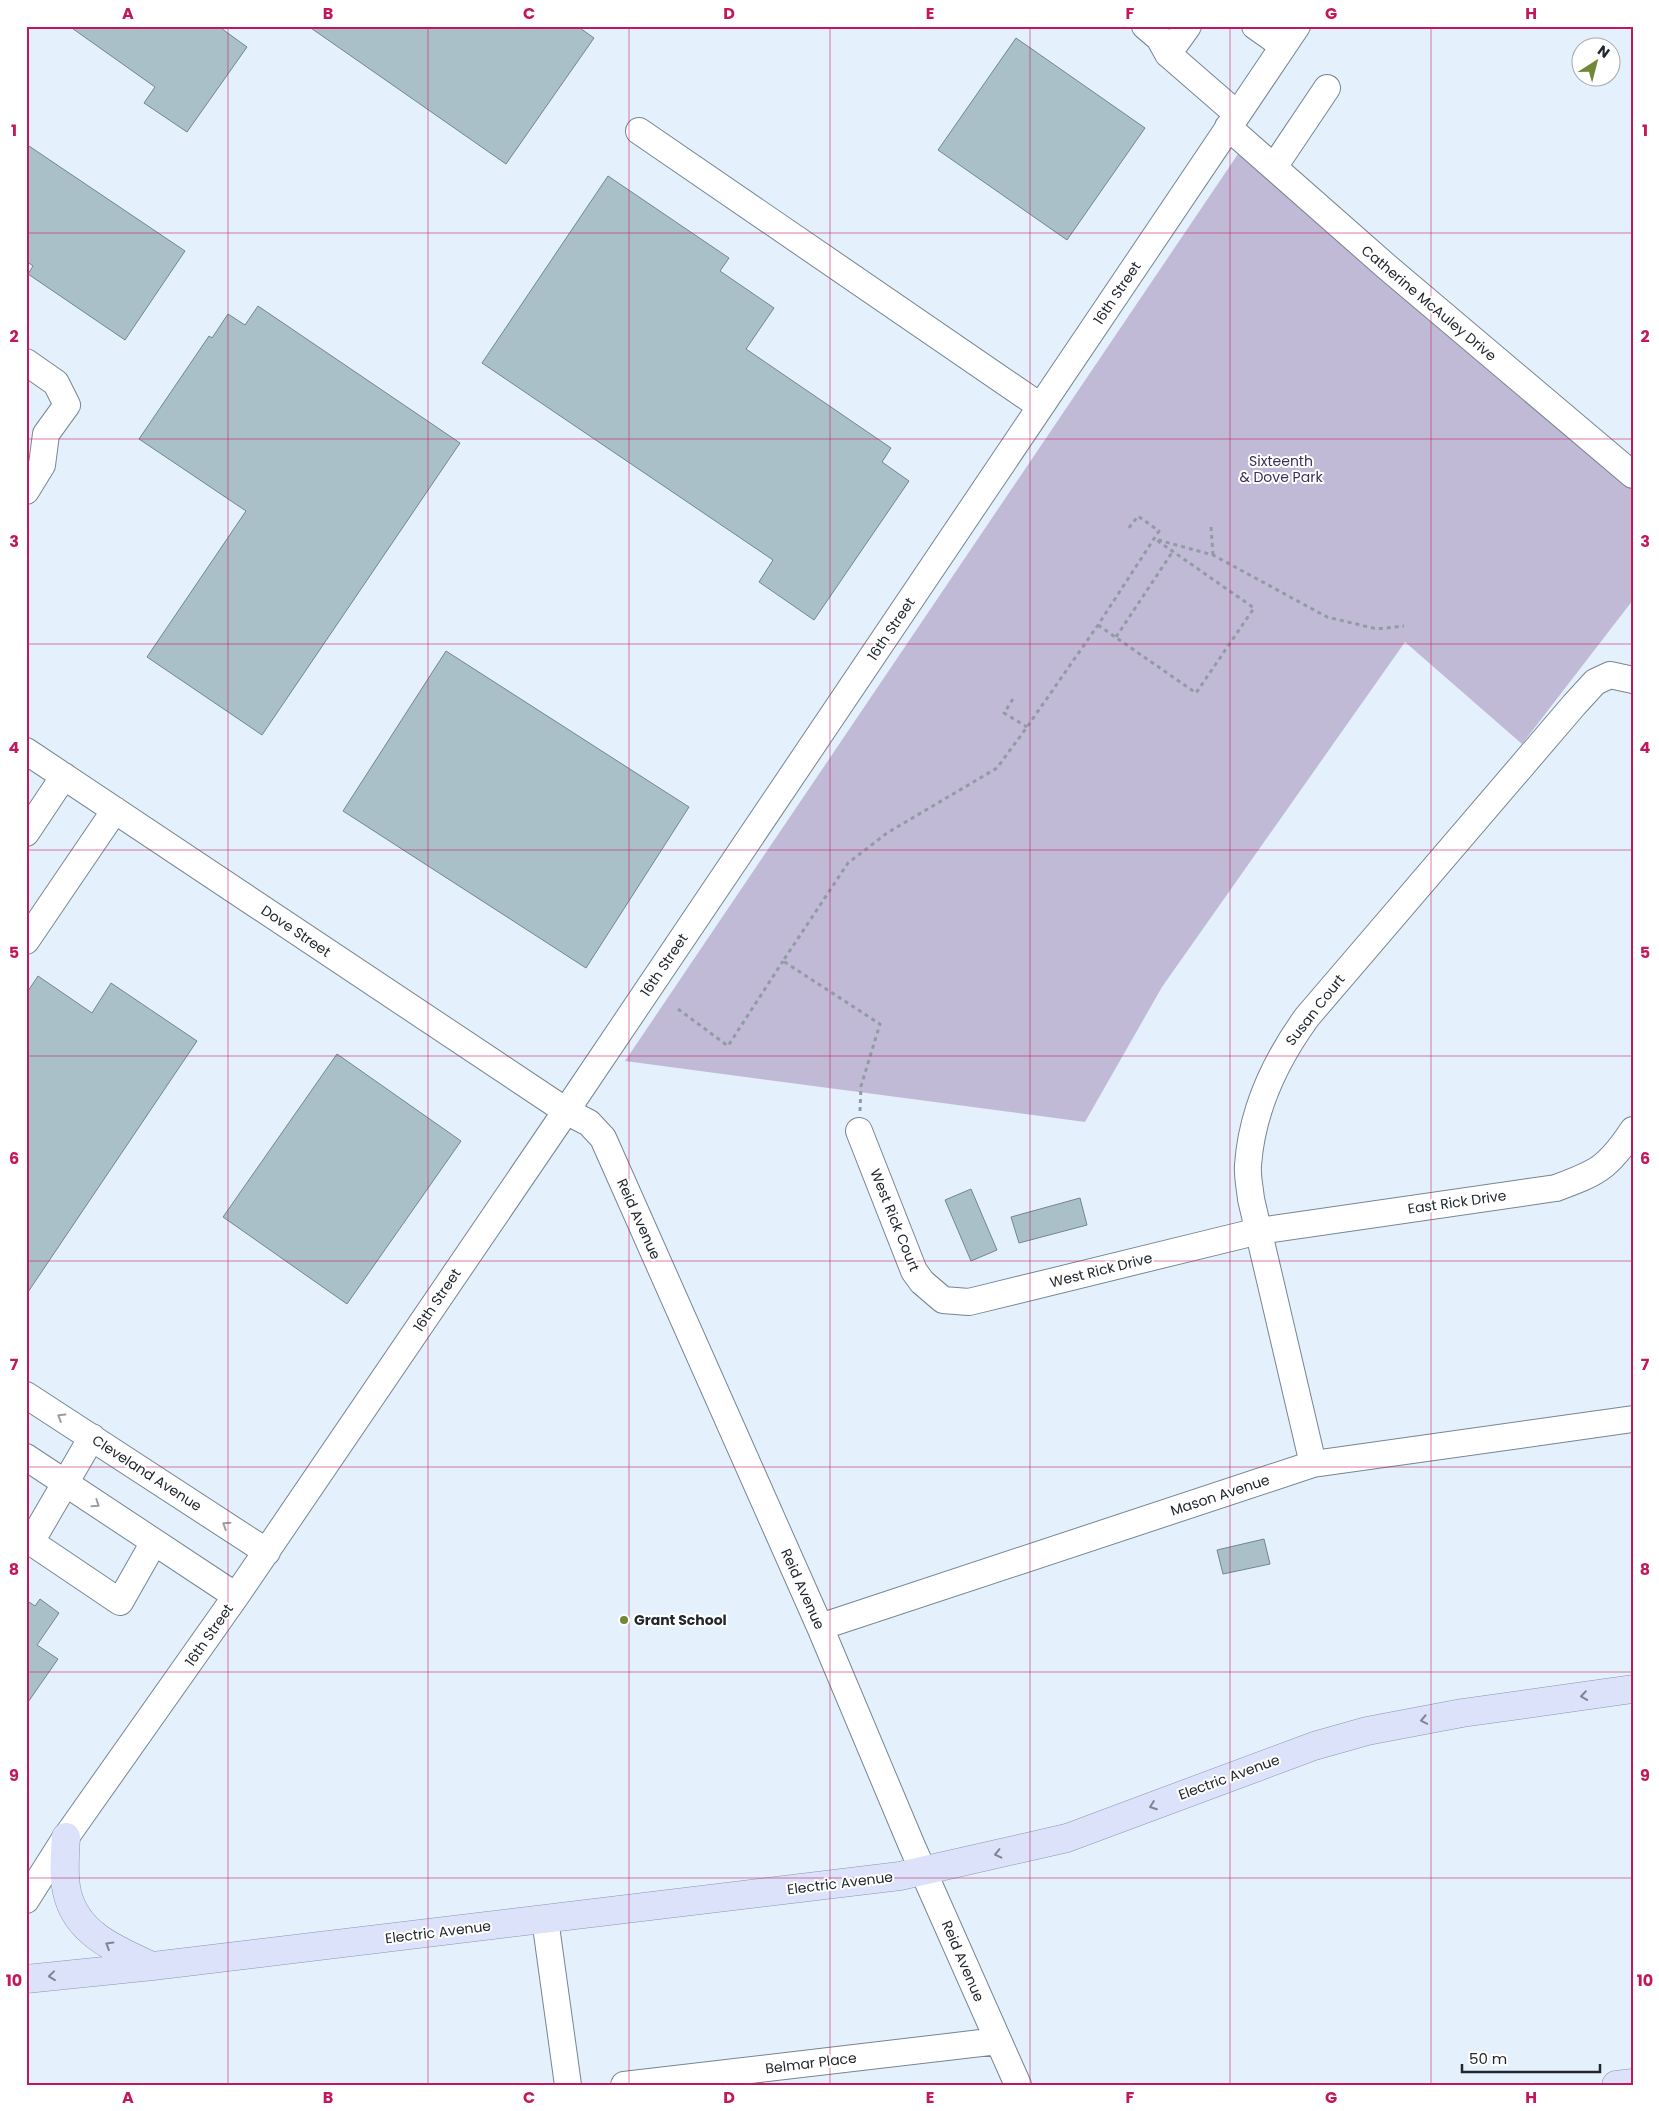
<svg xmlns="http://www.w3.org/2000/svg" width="1659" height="2111" font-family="Poppins,sans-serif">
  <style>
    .green { fill: #c1bad7 }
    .building { fill: #aac0c8; stroke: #71868d }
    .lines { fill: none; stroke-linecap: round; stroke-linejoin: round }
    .minor-casing { stroke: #778593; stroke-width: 28 }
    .major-casing { stroke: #8a94af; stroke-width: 29 }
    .path { stroke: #919ba4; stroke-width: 3; stroke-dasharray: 4 4; stroke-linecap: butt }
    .minor { stroke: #fff; stroke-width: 26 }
    .major { stroke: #dbe2fa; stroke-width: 28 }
    .oneway { stroke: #9b9ea0 }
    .oneway2 { stroke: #7e8493 }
    .grid { fill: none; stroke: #c2185b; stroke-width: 1; stroke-opacity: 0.55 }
    .poi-dot { fill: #728738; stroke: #fff; stroke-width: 2 }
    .labels { text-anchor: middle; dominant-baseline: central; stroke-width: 4; stroke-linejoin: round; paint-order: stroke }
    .street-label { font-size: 14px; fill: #21272c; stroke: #fff }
    .park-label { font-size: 14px; fill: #3b2d5b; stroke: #fff }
    .poi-label { font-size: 14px; font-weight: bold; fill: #21272c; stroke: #fff; text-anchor: start }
    .neatline { fill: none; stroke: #c2185b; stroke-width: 2 }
    .grid-label { font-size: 16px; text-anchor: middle; font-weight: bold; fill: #c2185b }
  </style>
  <rect width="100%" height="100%" fill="#e4f1fd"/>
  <!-- green -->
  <path class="green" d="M1238,154L1633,490V600L1522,744L1405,642L1162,987L1085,1122L625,1061Z"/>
  <!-- building -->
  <path class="building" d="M69,26H218L247,47L187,132L144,103L155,87Z
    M308,26H577L594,38L506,164Z
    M1016,38L1145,128L1067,240L938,150Z
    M26,144L185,251L125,340L28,274L33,266L26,261Z
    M608,176L729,258L720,271L774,308L746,349L891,448L882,462L909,481L814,620L759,582L773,560L482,363Z
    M258,306L460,443L262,735L147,657L246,511L139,439L209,336L212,338L228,314L245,325Z
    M446,651L689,807L586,968L343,811Z
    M38,976L92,1013L111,983L197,1041L26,1295V994Z
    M337,1054L461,1141L347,1304L223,1217Z
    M971,1189L997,1250L971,1261L945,1200Z
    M1080,1198L1087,1225L1019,1243L1011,1217Z
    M1264,1539L1270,1564L1223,1574L1217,1550Z
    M40,1599L59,1613L37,1645L58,1659L26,1705V1600L35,1606Z"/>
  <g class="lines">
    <!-- minor casing -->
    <g class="minor-casing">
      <path id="minor" d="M1145,26L1159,38L1168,54L1237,114
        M1255,26L1283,46
        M1168,54L1188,26
        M1228,127L1387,267L1633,475
        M639,131L1040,406
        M1274,167L1327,88
        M26,362L56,383L67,405L46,434L42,465L26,491
        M26,751L566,1111L589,1123L603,1138L820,1627L912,1846L1018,2085
        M26,833L64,776
        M26,941L115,810
        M859,1131L914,1271L922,1282L943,1300L969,1302L1259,1231L1556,1188C1597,1173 1608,1168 1633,1130
        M26,1395L267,1552
        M92,1437L31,1542L120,1602L154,1542
        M26,1457L236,1596
        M1313,1464L1251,1199C1250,1188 1247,1176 1248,1165C1252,1110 1275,1061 1307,1017L1574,705L1595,682L1610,675L1633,680
        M820,1627L1313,1464L1633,1419
        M26,1900L66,1837L236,1596L566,1111L1297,26
        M545,1919L568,2085
        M624,2085L998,2041"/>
    </g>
    <!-- major casing -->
    <g class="major-casing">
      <path id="major" d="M66,1837C65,1855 63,1875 67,1892C76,1934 117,1950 152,1966
        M26,1979L153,1966L900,1876L1067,1838L1314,1746L1367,1731L1462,1713L1633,1689
        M1616,2085L1633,2083"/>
    </g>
    <!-- path -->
    <path class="path" d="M1211,527L1213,555
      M1158,540L1213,555L1327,617L1377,629L1404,626
      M1098,625L1196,693L1254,608L1155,539
      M1116,637L1173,551
      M1013,699L1004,713L1027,727
      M678,1009L728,1046L783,961
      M860,1111L861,1086L880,1024L783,961L848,863L887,833L997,768L1027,727L1098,625L1159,531L1138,516L1128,529"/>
    <!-- minor -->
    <use href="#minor" class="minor"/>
    <!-- major -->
    <use href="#major" class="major"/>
  </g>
  <!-- one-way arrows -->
  <defs><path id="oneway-chevron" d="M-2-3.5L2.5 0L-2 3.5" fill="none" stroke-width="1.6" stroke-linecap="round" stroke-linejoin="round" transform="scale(1.25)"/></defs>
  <g class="oneway">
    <use href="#oneway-chevron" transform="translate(61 1417) rotate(-148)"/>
    <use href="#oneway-chevron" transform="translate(96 1504) rotate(34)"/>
    <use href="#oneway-chevron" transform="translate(226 1525) rotate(-147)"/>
  </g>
  <g class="oneway2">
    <use href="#oneway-chevron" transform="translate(1584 1696) rotate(172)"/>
    <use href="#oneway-chevron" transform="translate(1424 1720) rotate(169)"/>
    <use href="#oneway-chevron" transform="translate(1153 1806) rotate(160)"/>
    <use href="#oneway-chevron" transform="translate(998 1854) rotate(167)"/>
    <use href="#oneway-chevron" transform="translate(109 1945) rotate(-149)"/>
    <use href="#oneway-chevron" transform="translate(52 1976) rotate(174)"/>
  </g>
  <!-- grid -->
  <path class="grid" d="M228,26V2085M428,26V2085M629,26V2085M830,26V2085M1030,26V2085M1230,26V2085M1431,26V2085M26,233H1633M26,439H1633M26,644H1633M26,850H1633M26,1056H1633M26,1261H1633M26,1467H1633M26,1672H1633M26,1878H1633"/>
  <!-- markers -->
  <circle class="poi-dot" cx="624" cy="1620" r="5"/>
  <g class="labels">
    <!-- street labels -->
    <g class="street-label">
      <text transform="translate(1117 293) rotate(-56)">16th Street</text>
      <text transform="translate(1429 303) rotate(40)">Catherine McAuley Drive</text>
      <text transform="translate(891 629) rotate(-56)">16th Street</text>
      <text transform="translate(296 931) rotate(34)">Dove Street</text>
      <text transform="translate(664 965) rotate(-56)">16th Street</text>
      <text transform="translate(1315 1010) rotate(-52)">Susan Court</text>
      <text transform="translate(1457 1202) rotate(-8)">East Rick Drive</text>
      <text transform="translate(639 1219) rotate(66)">Reid Avenue</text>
      <text transform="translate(895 1220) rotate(68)">West Rick Court</text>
      <text transform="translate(1101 1270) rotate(-14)">West Rick Drive</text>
      <text transform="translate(437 1300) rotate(-56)">16th Street</text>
      <text transform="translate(147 1473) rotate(33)">Cleveland Avenue</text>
      <text transform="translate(1220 1495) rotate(-18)">Mason Avenue</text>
      <text transform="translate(803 1589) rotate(66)">Reid Avenue</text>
      <text transform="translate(209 1635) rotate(-55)">16th Street</text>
      <text transform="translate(1229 1777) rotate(-20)">Electric Avenue</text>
      <text transform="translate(840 1883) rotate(-7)">Electric Avenue</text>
      <text transform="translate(438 1932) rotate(-7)">Electric Avenue</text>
      <text transform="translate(963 1961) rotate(67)">Reid Avenue</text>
      <text transform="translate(811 2063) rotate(-7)">Belmar Place</text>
    </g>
    <!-- park labels -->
    <g class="park-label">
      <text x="1281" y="461">Sixteenth<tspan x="1281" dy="16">&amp; Dove Park</tspan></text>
    </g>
    <!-- poi labels -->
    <g class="poi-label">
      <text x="634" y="1620">Grant School</text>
    </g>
  </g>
  <!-- border -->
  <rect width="1659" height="2111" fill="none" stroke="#ffffff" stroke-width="55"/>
  <!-- north arrow -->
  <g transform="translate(1596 62) rotate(36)"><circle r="24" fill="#ffffff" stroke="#a6a9ab"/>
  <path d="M0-4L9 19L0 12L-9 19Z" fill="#728738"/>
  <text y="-8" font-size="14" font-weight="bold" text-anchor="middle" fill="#21272c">N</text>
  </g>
  <!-- scale -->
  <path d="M1462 2064v8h138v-8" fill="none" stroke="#21272c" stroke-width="2.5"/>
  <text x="1469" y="2064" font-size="15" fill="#21272c" stroke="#ffffff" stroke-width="4" paint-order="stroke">50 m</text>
  <rect x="28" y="28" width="1604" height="2056" class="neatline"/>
  <g class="grid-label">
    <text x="128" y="19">A</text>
    <text x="328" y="19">B</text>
    <text x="529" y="19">C</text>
    <text x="729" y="19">D</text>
    <text x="930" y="19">E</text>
    <text x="1130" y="19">F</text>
    <text x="1331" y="19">G</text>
    <text x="1531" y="19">H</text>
    <text x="14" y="136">1</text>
    <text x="1645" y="136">1</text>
    <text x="14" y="342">2</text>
    <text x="1645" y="342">2</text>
    <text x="14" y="547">3</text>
    <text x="1645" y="547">3</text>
    <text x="14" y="753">4</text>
    <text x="1645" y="753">4</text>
    <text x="14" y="958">5</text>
    <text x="1645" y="958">5</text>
    <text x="14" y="1164">6</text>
    <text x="1645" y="1164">6</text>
    <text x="14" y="1370">7</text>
    <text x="1645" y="1370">7</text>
    <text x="14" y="1575">8</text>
    <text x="1645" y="1575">8</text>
    <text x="14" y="1781">9</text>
    <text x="1645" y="1781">9</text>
    <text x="14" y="1986">10</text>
    <text x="1645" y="1986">10</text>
    <text x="128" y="2103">A</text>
    <text x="328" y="2103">B</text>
    <text x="529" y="2103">C</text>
    <text x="729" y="2103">D</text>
    <text x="930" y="2103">E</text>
    <text x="1130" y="2103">F</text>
    <text x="1331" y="2103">G</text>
    <text x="1531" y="2103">H</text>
  </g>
</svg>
